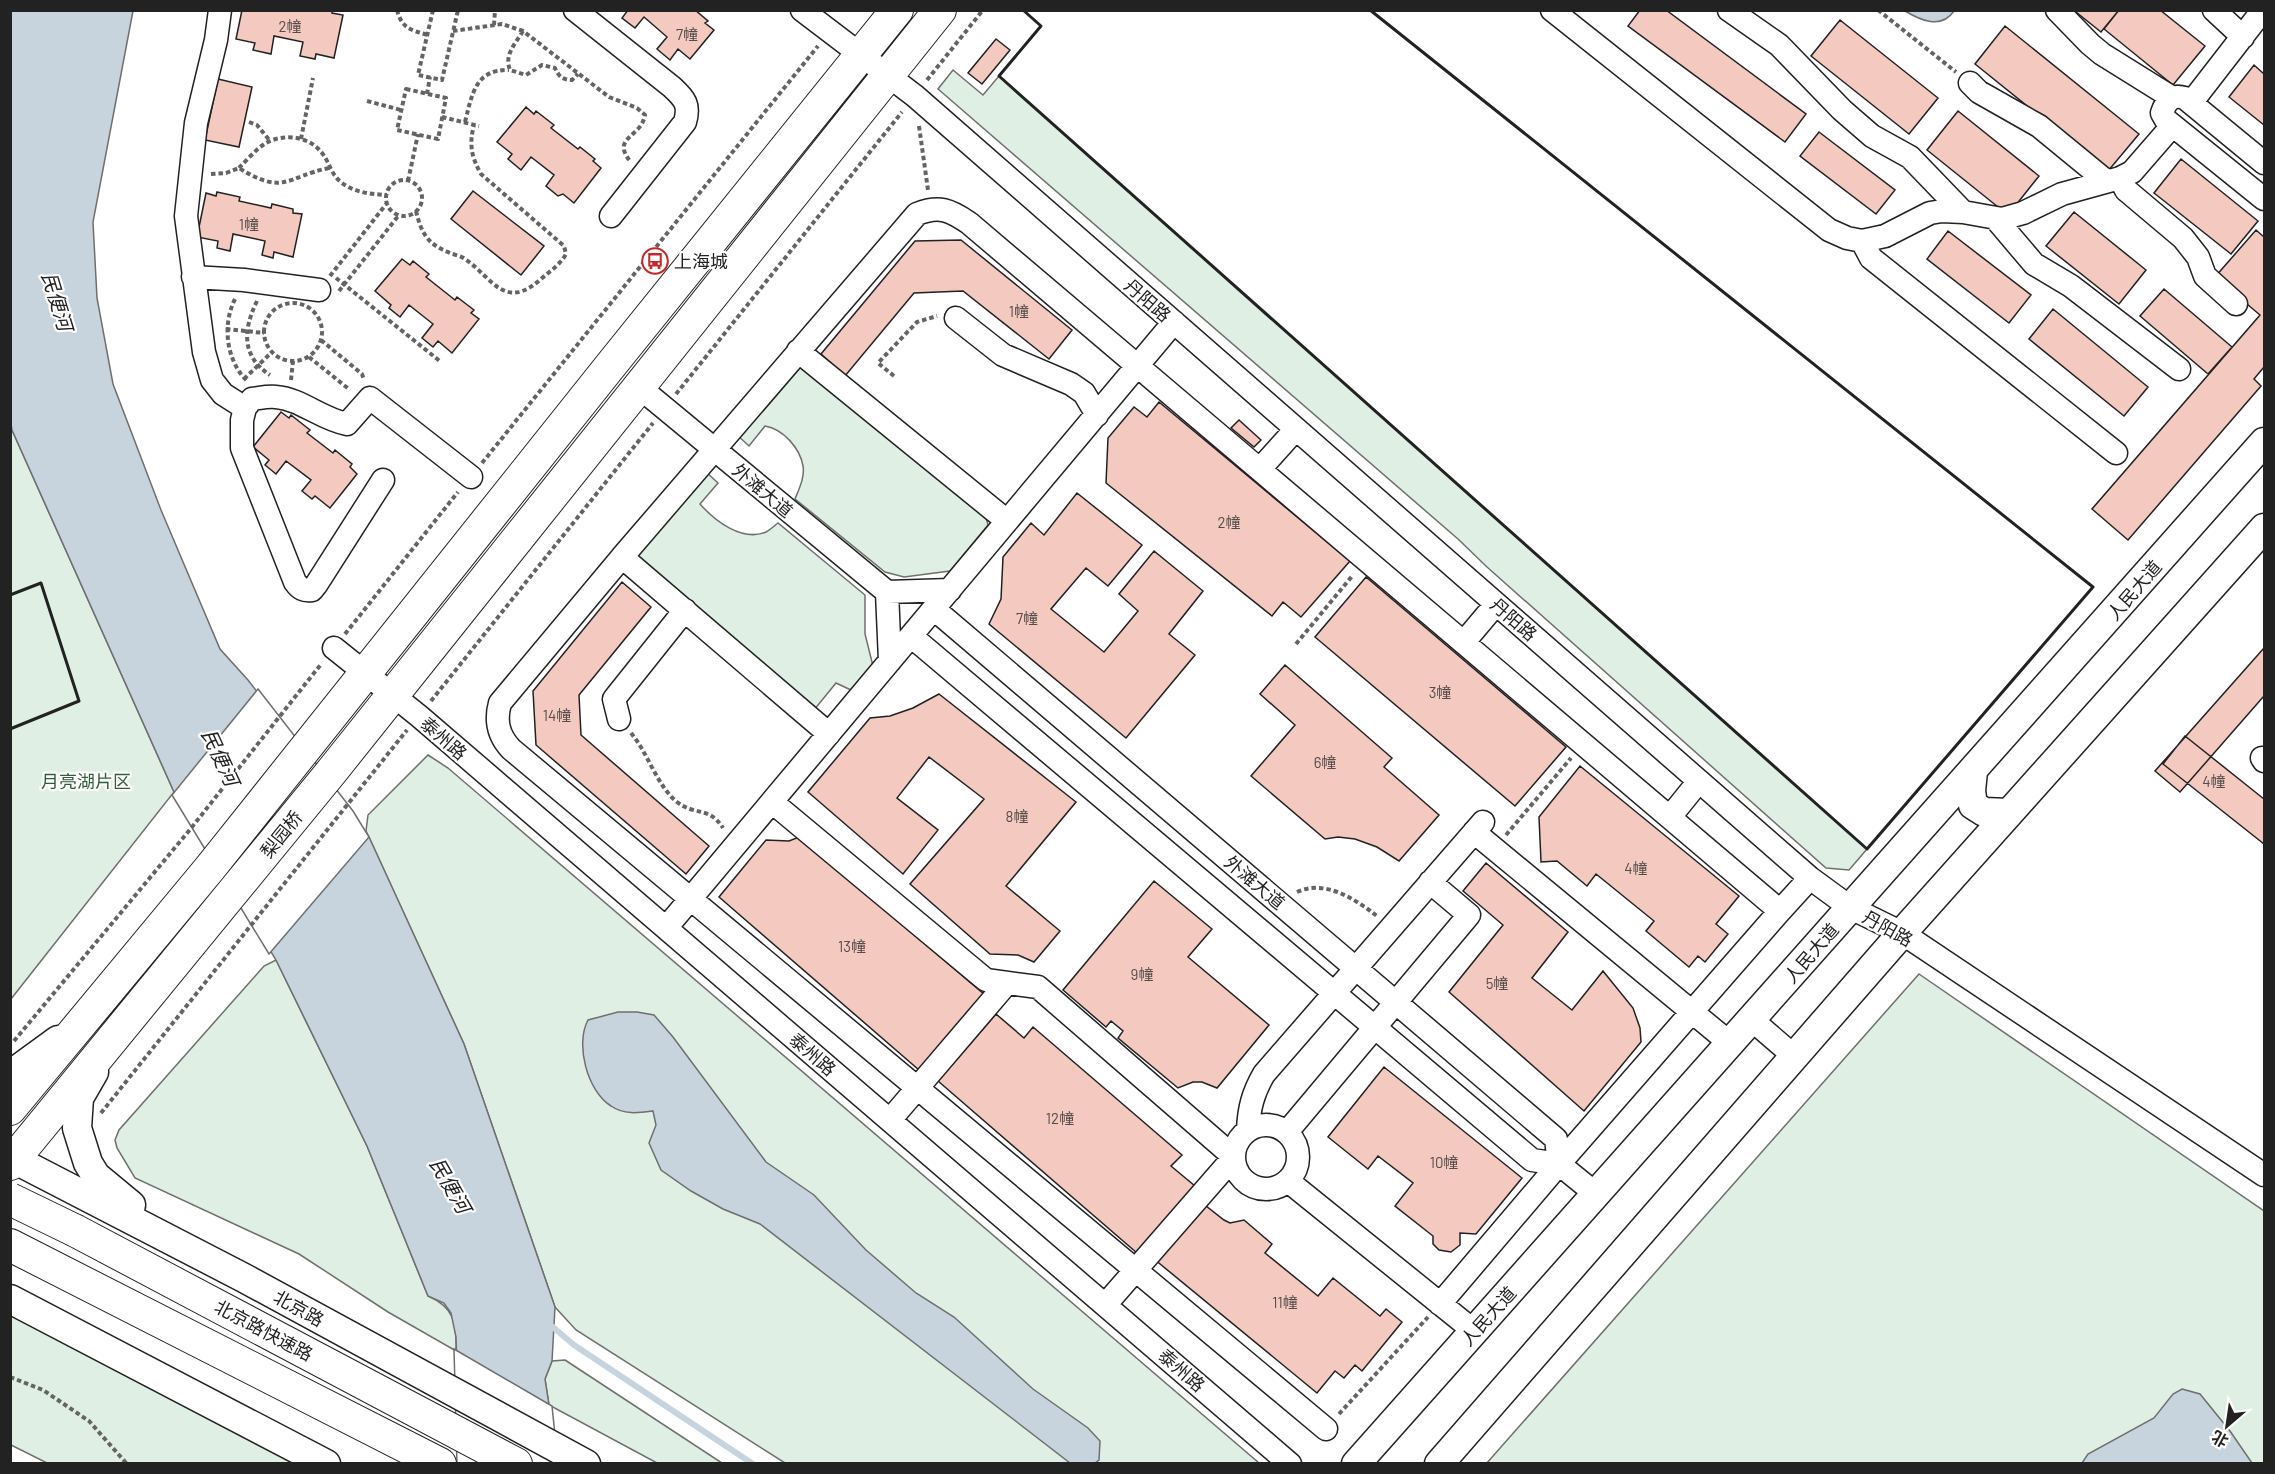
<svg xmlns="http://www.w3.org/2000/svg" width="2275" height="1474" font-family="Barlow,'Noto Sans SC',sans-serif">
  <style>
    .green { fill: #e0efe3; stroke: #6f6f6f; stroke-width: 1.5 }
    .water { fill: #c7d3dd; stroke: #6f6f6f; stroke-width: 1.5 }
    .pier { fill: #fff; stroke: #6f6f6f; stroke-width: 1.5 }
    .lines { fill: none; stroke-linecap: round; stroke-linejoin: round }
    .stream { stroke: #c7d3dd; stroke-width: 6 }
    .building { fill: #f3c9c0; stroke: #222; stroke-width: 1.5 }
    .minor-casing { stroke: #222; stroke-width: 25 }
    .major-casing { stroke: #222; stroke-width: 31 }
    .highway-casing { stroke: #222; stroke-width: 34 }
    .path { stroke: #646464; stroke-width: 4; stroke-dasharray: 4.5 3; stroke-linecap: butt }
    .minor { stroke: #fff; stroke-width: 22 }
    .major { stroke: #fff; stroke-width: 28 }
    .highway { stroke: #fff; stroke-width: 32 }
    .highway-bridge-casing { stroke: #222; stroke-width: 34; stroke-linecap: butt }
    .highway-bridge { stroke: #fff; stroke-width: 32 }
    .wall { stroke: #222; stroke-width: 3 }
    .labels { text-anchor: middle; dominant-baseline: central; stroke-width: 4.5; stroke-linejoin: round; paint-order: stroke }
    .number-label { font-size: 15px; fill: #564c4a }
    .poi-label { font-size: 18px; fill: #222; stroke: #fff; text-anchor: start }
    .street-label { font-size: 18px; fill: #222; stroke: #fff }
    .park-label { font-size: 18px; fill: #2f5e38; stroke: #fff }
    .water-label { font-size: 20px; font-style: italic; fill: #222; stroke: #fff }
  </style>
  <rect width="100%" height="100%" fill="#fff"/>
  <!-- green -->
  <path class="green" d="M953,70L983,95L999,76L1867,849L1849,870L1826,868L1487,567L1458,539L938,89Z
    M796,366L804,367L985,514L988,525L950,571L904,577L885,572L795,499C799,489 805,477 803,466C800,448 783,429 765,426L749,446L737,435Z
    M10,419L12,430L174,792L11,999Z
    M705,471L718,483L700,504C715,521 742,542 766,532C770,530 774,526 778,523L865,595V634L873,666L851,690L836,683L814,710L642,562L637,554Z
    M428,755L448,768L1259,1463H785L576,1330L555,1307L464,1044L366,831L368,815Z
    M276,960L367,1146L428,1296C454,1307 457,1323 456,1351L388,1312L299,1254L135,1178L117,1148L115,1140L119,1130L264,966Z
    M1919,974L2264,1211V1463L1486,1464Z
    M10,1314L297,1463H47L11,1445Z
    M565,1360L722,1463H657L549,1405L545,1379L552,1361Z"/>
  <!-- water -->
  <path class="water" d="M10,11H133L93,222L97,298L113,384L161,510L220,649L248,680L369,837L464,1044L555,1307L552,1361L545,1379L549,1405L460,1463L456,1337L451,1313L444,1303L428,1296L367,1146L276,960L174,792L12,430L10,419Z
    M1905,11H1954C1941,30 1920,20 1905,11Z
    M618,1012H637L654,1015L673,1037L766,1162L814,1195L866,1250L916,1293L954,1317L1033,1389L1088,1428L1100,1441L1099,1460L1095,1463H1070L760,1224L723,1209L691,1191L661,1170L649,1143L656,1125L653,1111C638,1113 624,1115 611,1106C587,1091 575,1044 588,1020Z
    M2182,1389L2200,1394L2230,1431L2252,1463H2082L2088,1454L2154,1418L2173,1394Z"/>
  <!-- pier -->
  <path class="pier" d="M258,689L353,811L369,837L269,954L172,795Z
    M454,1349L552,1406L558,1464H457Z"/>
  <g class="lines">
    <!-- stream -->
    <path class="stream" d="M548,1323L574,1345L753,1464"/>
  </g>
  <!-- building -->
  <path class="building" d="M242,10H332V13L343,15L334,58L316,54L315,59L300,56L303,42L274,36L271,54L253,50L255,43L236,39Z
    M628,10H695L708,21L705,23L714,30L690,59L678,49L670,60L657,49L667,37L644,17L635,28L622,18Z
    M1640,10H1666L1806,114L1785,142L1628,26Z
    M2077,10H2119L2101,32L2076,12Z
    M2119,10H2160L2205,46L2173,85L2104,29Z
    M1840,20L1938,98L1909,134L1811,56Z
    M2005,26L2139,134L2108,171L1975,64Z
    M996,39L1010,50L982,84L968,73Z
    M2254,65L2264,74V125L2229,97Z
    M218,79L252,87L239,147L205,140Z
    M526,107L534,114L536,111L554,125L551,128L578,149L580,147L595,159L593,161L601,168L574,203L563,194L558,196L546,186L554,175L531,157L521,170L508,159L512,154L497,142Z
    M1958,111L2039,176L2008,215L1927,150Z
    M1819,132L1895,190L1876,214L1800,156Z
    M2181,159L2258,221L2231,254L2154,193Z
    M473,191L544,246L521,275L451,219Z
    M217,192L240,197L239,201L271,208L272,204L293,209V213L302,214L293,257L274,252L273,258L262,255L265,241L233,234L230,251L217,248L218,241L197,237L206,193L216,196Z
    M2074,212L2146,270L2119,304L2046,246Z
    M2256,230L2264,237V367L2254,379L2261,386L2128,540L2092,509L2260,315L2215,277Z
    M1948,231L2031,295L2009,323L1927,259Z
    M961,240L1072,330L1049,359L963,291L914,293L845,376L821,354L915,241Z
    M402,259L410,265L413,261L429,274L426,277L455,300L457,297L474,310L471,313L479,319L452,353L438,341L433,347L422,338L433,324L409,305L400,317L389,308L391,305L375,291Z
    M2164,289L2232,347L2208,374L2140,316Z
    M2053,309L2148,387L2124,416L2029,339Z
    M1159,402L1350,561L1301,617L1283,602L1272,616L1106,483L1108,438L1134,407L1147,417Z
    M281,412L289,418L291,415L310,430L307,433L333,453L335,450L352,464L350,467L357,474L330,508L315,496L312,499L302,491L311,480L286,461L276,474L265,465L269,460L253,447Z
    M1239,420L1261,440L1254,447L1231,428Z
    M1077,493L1142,545L1108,586L1086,568L1051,609L1104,652L1138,611L1119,594L1154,551L1203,591L1169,634L1195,655L1126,738L989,624L1001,599L1003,557L1031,523L1044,535Z
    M1366,577L1566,747L1515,806L1315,637Z
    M622,582L651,607L579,695L581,735L709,846L686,874L536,745L533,691Z
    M2264,648V696L2180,792L2155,771Z
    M1285,665L1392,758L1384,767L1439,815L1399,861L1377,847L1355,839L1338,837L1325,839L1251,776L1295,725L1260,694Z
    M939,694L1076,802L1006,886L1060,931L1034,962L1018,955L990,954L910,884L984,799L929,757L897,798L938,830L903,874L808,792L870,718L890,716L913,708Z
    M2185,736L2264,799V844L2163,764Z
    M1580,766L1739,896L1716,924L1728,934L1705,962L1698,956L1689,967L1646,931L1654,921L1596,874L1587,886L1557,861L1541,862L1539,817Z
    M799,837L985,995L919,1070L719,897L766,840L789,841Z
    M1486,863L1568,932L1532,978L1572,1010L1603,971L1633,1008L1640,1028L1641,1042L1584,1111L1449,992L1503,925L1463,891Z
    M1154,881L1212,929L1188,957L1269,1025L1217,1088L1202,1082H1193L1178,1088L1118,1038L1123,1031L1111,1021L1106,1027L1063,990Z
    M996,1014L1024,1038L1033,1027L1182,1155L1171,1166L1195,1186L1137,1253L938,1081Z
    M1384,1067L1522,1178L1476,1234L1460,1233V1245L1451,1252L1439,1250L1433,1244V1236L1395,1206L1413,1183L1378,1156L1368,1169L1328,1137Z
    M1201,1202L1224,1220L1230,1223L1244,1220L1272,1244L1265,1253L1318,1296L1333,1278L1380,1316L1386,1309L1402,1322L1362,1371L1355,1365L1344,1378L1335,1371L1317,1393L1154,1259Z"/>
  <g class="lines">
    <!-- minor casing -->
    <g class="minor-casing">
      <path id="minor" d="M220,10L216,40L196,123L186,216L204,352L212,380L223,394L245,408
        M575,10L672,87C685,99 690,105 685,122L611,216
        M802,10L915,96L1810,878L1851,908L1902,933L2264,1175
        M1552,10L1829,230L1847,238L1862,241L1885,236L1930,213L1942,211L1963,212L2002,219L2023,213L2062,194L2120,178L2132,172L2172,126
        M1729,10L1779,45L1842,110L1872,136L1910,157L1963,212
        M2057,10L2090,44L2102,54L2171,97
        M2214,10L2243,37
        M1970,83L1979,92L2039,126L2106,181
        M2191,103L2263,10
        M2264,163L2185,98C2171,94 2166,101 2162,113L2166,120L2264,199
        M2120,178L2126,190L2183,238L2198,257L2205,276L2236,304
        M1995,218L2034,264L2071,286L2179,369
        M1862,241L1871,258L2116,453
        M193,277L244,280L319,290
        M956,318L1003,355L1071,384L1084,393L1097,415
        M798,351L1007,521
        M639,387L887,592
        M1260,469L1296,429
        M383,480L316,585L312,590C304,591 300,589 295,582L242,448V420L245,408L252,399C260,398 268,396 276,397C301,399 321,419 347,424L370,398L471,477
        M622,557L917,214C939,205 950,210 969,223L1780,911L1559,1164L1440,1304
        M934,609L1556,1139L1559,1164
        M911,636L1532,1160L1559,1164L1596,1194
        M1464,642L1496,604
        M334,648L419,716L1290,1464
        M890,661L887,592L950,590
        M619,719L614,699L685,610
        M829,734L622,557L500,703C495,721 498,735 511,749L1326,1429
        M2262,758L2264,761
        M772,802L986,980L1038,987L1234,1157L1106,1304
        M1670,817L1699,781
        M1474,832L1731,1044
        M1780,911L1810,878
        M666,928L1174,322
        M1752,1020L1795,1057
        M890,1120L1007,983
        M1234 1157a32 32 0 1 1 64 0a32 32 0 1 1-64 0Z
        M1248,1130C1249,1108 1253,1093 1264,1074L1483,822
        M1287,1132L1469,915L1430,882
        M1288,1181L1474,1331"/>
    </g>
    <!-- major casing -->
    <g class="major-casing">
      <path id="major" d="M1973,771L1971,791L1973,805L1984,812L2009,813
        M94,1072L79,1098L77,1128L88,1163L96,1176L131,1205
        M10,1075L58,1040
        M10,1157L244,1278L586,1464
        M10,1299L326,1464
        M1356,1464L2264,442
        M1439,1464L1902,933L2264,528"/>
    </g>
    <!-- highway casing -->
    <g class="highway-casing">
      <path id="highway" d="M10,1109L210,868L611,365L897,10
        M10,1164L332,771L940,10
        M76,1231L516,1464
        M10,1245L440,1464"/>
    </g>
    <!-- path -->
    <path class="path" d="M397,10C402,29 411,30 428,35
      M433,10L418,75L442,80L458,10
      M1878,10L1956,72
      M494,25L495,10
      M453,31L502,24L523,31L609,97L637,108L645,115C641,138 611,137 630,161
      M523,31C515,44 504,55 510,70L526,75L542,65L555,68C559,77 563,80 572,80L578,74
      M927,80L983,10
      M406,89L446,98L438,139L397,130Z
      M427,94L430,77
      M367,101L401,110
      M442,117L479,126
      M249,122L257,125L270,141
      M465,122C472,95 475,69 509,70
      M919,126L928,190
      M301,139L313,78
      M239,168C247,160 256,149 266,143C284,133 309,136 322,153C330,163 331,175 342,183C356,193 371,194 387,195
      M211,174L226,173L239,168C284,196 286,177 329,168
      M386 198a18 18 0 1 1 36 0a18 18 0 1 1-36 0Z
      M408,181L418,134
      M416,211C421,232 427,244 448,252C453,255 460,255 465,259C492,277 504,312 541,279C550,271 560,265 566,254L564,246L481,174C471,156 469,144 474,125
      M330,276L387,203
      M336,278L441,362
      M339,291L399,215
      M235,299C222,325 226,360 247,381
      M257,301C243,330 241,356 270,375
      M264 332a29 29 0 1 1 58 0a29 29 0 1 1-58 0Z
      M226,329L264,333
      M321,340L362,374L364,380
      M309,357L350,390
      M894,376L878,363L917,322L937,316
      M244,379L272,352
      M291,380L293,361
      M676,394L902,112
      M482,463L818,46
      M345,634L458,492
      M1296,644L1353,575
      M431,701L653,423
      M631,733C648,753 657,786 677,802C695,816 709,806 723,828
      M1506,835L1571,758
      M1297,892C1325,879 1355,899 1377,916
      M14,1041L188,832L322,663
      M101,1113L407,730
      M10,1377L43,1390L89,1421L127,1464
      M1339,1414L1428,1317"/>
    <!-- minor -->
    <use href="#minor" class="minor"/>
    <!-- major -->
    <use href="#major" class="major"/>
    <!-- highway -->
    <use href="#highway" class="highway"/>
    <!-- highway-bridge casing -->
    <g class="highway-bridge-casing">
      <path id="highway-bridge" d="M10,1199L76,1231"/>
    </g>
    <!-- highway-bridge -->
    <use href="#highway-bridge" class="highway-bridge"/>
    <!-- wall -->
    <path class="wall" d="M1023,10L1041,26L999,76L1867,849L2093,587L1370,10
      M10,595L41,583L79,701L10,729"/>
  </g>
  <!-- icons -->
  <defs>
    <g id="bus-ring" transform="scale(1.35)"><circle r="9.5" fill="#fff" stroke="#c62828" stroke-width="1.5"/><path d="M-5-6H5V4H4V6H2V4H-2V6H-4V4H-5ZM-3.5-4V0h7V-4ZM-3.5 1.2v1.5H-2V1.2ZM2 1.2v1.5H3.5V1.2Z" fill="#c62828"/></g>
  </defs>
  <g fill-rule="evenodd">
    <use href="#bus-ring" x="655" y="261"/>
  </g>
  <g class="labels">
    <!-- number labels -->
    <g class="number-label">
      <text x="290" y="26">2幢</text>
      <text x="687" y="34">7幢</text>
      <text x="249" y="224">1幢</text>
      <text x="1019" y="311">1幢</text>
      <text x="1229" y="522">2幢</text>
      <text x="1027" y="618">7幢</text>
      <text x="1440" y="692">3幢</text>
      <text x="557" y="715">14幢</text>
      <text x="1325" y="762">6幢</text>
      <text x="2214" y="781">4幢</text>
      <text x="1017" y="816">8幢</text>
      <text x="1636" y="868">4幢</text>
      <text x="852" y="946">13幢</text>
      <text x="1142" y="974">9幢</text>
      <text x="1497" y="983">5幢</text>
      <text x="1060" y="1118">12幢</text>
      <text x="1444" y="1162">10幢</text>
      <text x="1285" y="1302">11幢</text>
    </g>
    <!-- poi labels -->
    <g class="poi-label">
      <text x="674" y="261">上海城</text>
    </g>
    <!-- street labels -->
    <g class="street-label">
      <text transform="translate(1148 300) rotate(41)">丹阳路</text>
      <text transform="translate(763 490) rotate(40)">外滩大道</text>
      <text transform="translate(2134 590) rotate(-49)">人民大道</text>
      <text transform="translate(1514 619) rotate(41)">丹阳路</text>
      <text transform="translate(444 738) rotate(41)">泰州路</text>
      <text transform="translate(281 834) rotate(-51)">梨园桥</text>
      <text transform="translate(1255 882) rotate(40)">外滩大道</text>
      <text transform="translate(1888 928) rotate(29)">丹阳路</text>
      <text transform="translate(1811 953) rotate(-49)">人民大道</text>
      <text transform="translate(813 1054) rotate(41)">泰州路</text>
      <text transform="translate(299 1308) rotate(29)">北京路</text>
      <text transform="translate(1488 1316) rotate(-48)">人民大道</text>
      <text transform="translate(264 1330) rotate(28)">北京路快速路</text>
      <text transform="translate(1182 1370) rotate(41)">泰州路</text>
    </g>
    <!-- park labels -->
    <g class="park-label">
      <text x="86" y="781">月亮湖片区</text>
    </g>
    <!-- water labels -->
    <g class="water-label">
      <text transform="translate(58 301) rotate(73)">民便河</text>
      <text transform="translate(221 757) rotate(65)">民便河</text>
      <text transform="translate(451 1185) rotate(60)">民便河</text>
    </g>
  </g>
  <!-- border -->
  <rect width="2275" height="1474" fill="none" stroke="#222222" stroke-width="24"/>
  <!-- north arrow -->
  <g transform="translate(2227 1426) rotate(209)" stroke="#ffffff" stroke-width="4.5" paint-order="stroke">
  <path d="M0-4.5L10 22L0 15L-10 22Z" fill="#222222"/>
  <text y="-9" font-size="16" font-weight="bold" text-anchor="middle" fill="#222222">北</text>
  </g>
</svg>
